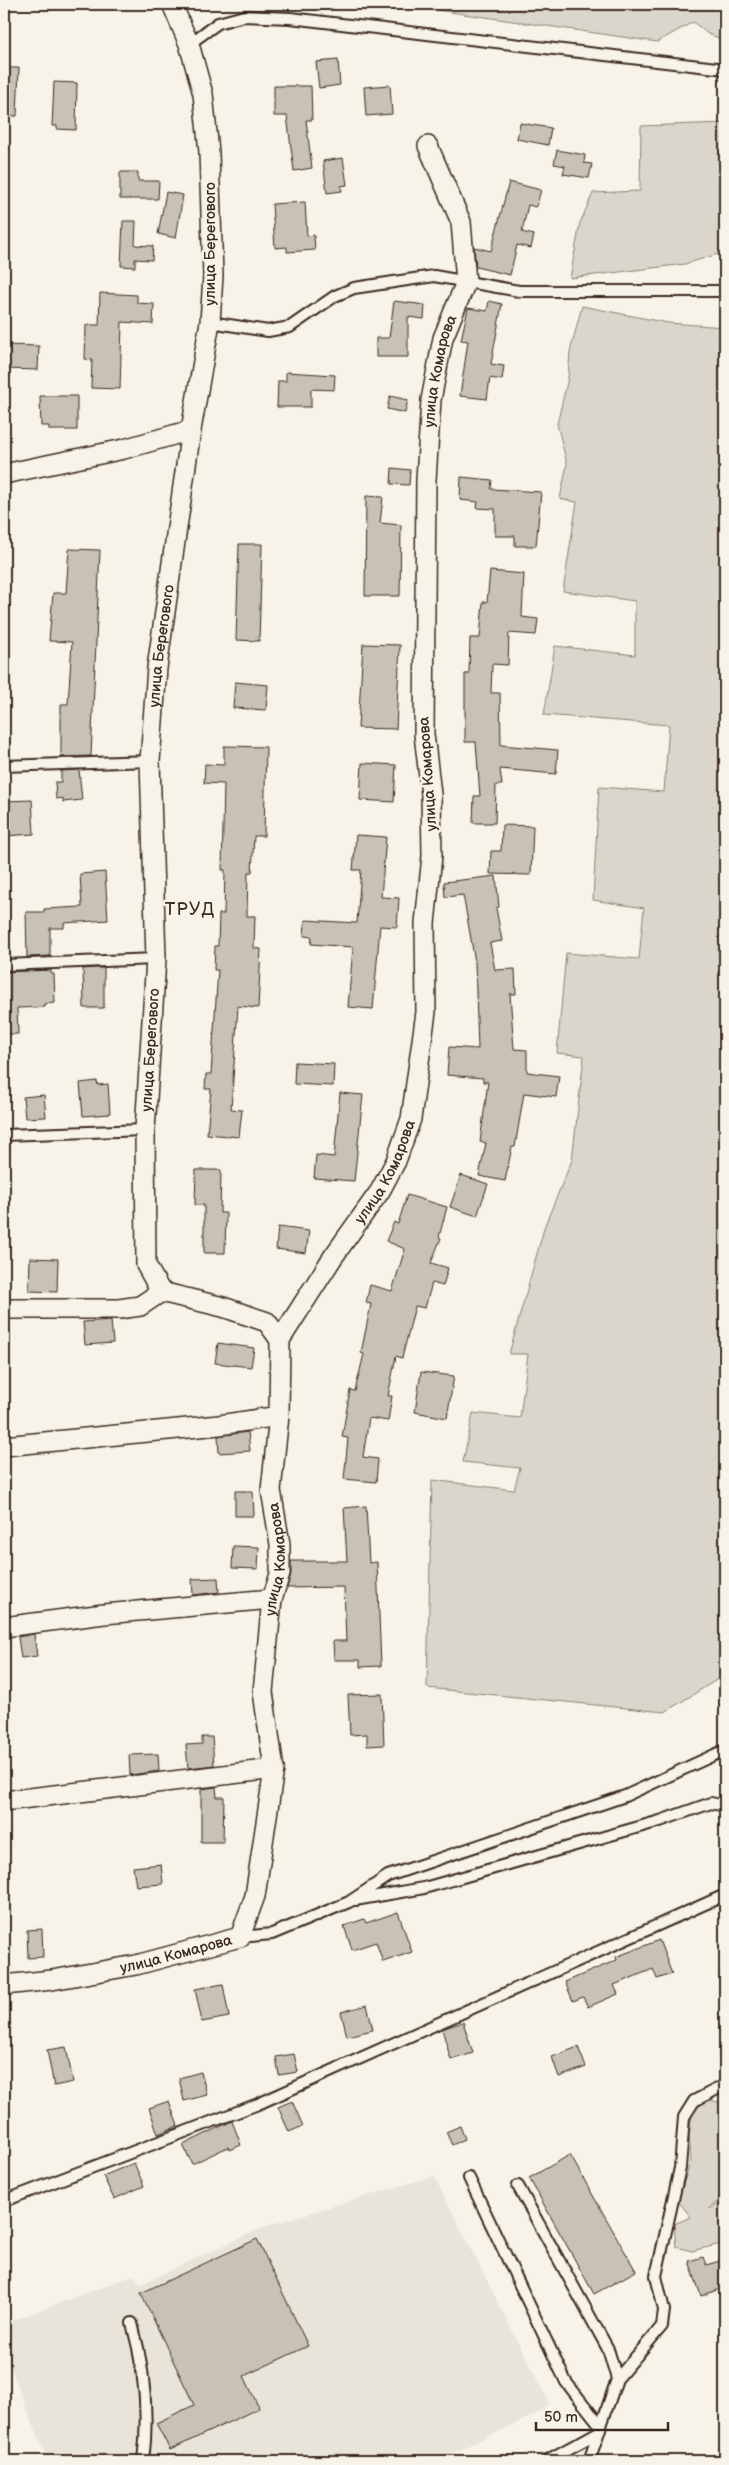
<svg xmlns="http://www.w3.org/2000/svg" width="729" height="2465" font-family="'Balsamiq Sans',sans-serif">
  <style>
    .built { fill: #e9e4d9 }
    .green { fill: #dbd6cb; stroke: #8b8074 }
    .building { fill: #c8c1b6; stroke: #3b2a1e }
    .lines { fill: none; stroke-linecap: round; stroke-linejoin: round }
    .service-casing { stroke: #3b2a1e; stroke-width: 14 }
    .minor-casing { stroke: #3b2a1e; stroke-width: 22 }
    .service { stroke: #f7f3e8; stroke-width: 10 }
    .minor { stroke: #f7f3e8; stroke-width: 19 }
    .labels { text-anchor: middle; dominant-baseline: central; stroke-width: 5; stroke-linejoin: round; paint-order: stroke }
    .street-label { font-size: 15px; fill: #3b2a1e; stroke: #f7f3e8 }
    .quarter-label { font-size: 18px; letter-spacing: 1px; fill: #3b2a1e; stroke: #f7f3e8 }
  </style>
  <rect width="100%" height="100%" fill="#f7f3e8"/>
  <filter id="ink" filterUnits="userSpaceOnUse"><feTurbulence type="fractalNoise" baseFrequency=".02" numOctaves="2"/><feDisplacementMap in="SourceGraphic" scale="10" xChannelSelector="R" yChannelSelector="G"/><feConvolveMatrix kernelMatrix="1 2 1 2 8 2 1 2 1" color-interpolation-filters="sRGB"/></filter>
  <g filter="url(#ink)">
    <!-- built -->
    <path class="built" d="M434,2176L549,2403L538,2413L436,2461H48L4,2352V2324L134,2275L141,2284L266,2226Z"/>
    <!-- green -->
    <path class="green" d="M395,4H725V40L708,34L693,22L657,42Z
      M725,123V252L685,264L570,278L580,223L593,193L640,191L641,126Z
      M582,306L668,323L725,327V1670L718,1679L665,1712L427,1688L432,1480L514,1490L520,1468L463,1462L473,1413L520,1418L528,1354H509L545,1225L572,1160L584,1056L557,1053L566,953L639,959L644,908L593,900L599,787L664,792L669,725L544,715L555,646L635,655V601L563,591L577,502L560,499L567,464L557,424L568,378L570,352Z
      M707,2099L725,2104V2196L708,2209L725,2202V2243L692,2251L676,2247L674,2224L691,2217L678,2201L691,2160L689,2135L692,2113Z"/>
    <!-- building -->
    <path class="building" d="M338,60L340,85L319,88L316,62Z
      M4,68H19L17,116H4Z
      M54,82L77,83L76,130L57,129V126H52Z
      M390,85L392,114L366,116L364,87Z
      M274,86H311L312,120H306L312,168L294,171L287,116H274Z
      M520,123L551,128L548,145L517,139Z
      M557,150L585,155L584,163L592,164L589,178L563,174L565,166L554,164Z
      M343,158L347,185L341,186L342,191L327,193L323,161Z
      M120,172H138V181H159L158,199H120Z
      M509,182L541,190L536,207L528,205L522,232L534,235L531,248L517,245L510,275L476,267L474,247L491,251Z
      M166,192L183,195L176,238L158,234Z
      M305,202L307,236L314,235L315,250L287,252V247L275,248L272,204Z
      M123,221H136L135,245L153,246L152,260L135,259V267L121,266Z
      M100,293L137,295V303L154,304L153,324L122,322L120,389L91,388L92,360L85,359L86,325H99Z
      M394,301L425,305L424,319L408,317V357H376V338H389Z
      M489,301L502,304L491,364L504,366L502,380L490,378L487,399L460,396L468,341L461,340L468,308L487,311Z
      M4,345L39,346L38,370L4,369Z
      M286,372L335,375L334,390L311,389V407H277L278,381H286Z
      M40,396H77V430H49V426H41Z
      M390,396L408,400L405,413L387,409Z
      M392,468L410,470L409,485L391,484Z
      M461,477L492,480L491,489L541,492L536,546H515V536H495V509L477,508L478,502L460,500Z
      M366,496L383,497L380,523L401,525L400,596H365Z
      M239,544H262L259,641L236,640Z
      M69,549L100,550L91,756L61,757V704H68L72,642L49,641L53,593H66Z
      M490,571L524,574L522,617L538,619L536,635L509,633L508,665L492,664L491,693H500L501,745L558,750L556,774L500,769L502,785H496L495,823H473L474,796H480L476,742H465V674H469L470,638H480L483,602H487Z
      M363,644L400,645L396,729L358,728Z
      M235,682L268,685L266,710L233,708Z
      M224,746L266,747L264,836H254L252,872H248L247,916H255L254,948L261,949L258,1008L238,1006L231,1109L242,1110L239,1137L207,1134L211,1089H205L206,1074H211L218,970H214L215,946H218L219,914H224L225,870H222L224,784L204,783L205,764L224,765Z
      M362,763L396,765L394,802L360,800Z
      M79,770L82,800L63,802V798L56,799L55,782H61V771Z
      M32,800L34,834L4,836V801Z
      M502,825L533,826L531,875L490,874L491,851H501Z
      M356,835L386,837L381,897L399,898L397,927L380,926L373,1009L348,1007L353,947L311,944L312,937L304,936L305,920L357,923L361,870H353Z
      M105,872L108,920L64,923V928H50V956L27,957L26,912H44V909L82,907L80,874Z
      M496,876L499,907L496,908L502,941L490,943L495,970L515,969L516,994H510L514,1049L527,1050V1072L559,1076L556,1097L524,1093L515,1147H512L505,1181L479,1176L486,1143L480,1142L488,1082H483V1078L447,1075L449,1047L478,1049L475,962L466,911L463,895L445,897L444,882Z
      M95,968H104V1008H84L83,969Z
      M51,970V974H54L55,1003L44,1004L45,1007L17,1008L18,1034H4V972Z
      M295,1062L334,1064L333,1086L294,1084Z
      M97,1081L98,1085L108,1084L110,1114L83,1116L80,1083Z
      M340,1093L363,1095L354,1181L314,1178L316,1155L334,1157Z
      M44,1095L46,1117L25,1118L23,1097Z
      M196,1170H221L220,1213H226L225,1253H204V1205H195Z
      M461,1175L488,1184L477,1216L450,1207Z
      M407,1195L447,1207L439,1237L441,1238L431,1263L448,1268L443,1286L432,1283L425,1308L415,1306L402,1358L396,1356L388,1396H392L388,1421L369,1418L363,1457L378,1459L376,1482L344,1479L348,1438L342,1437L350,1390L355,1391L364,1354L361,1353L371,1304L366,1303L370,1285L392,1291L405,1249L386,1241L394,1222L398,1224Z
      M278,1227L309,1231L306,1253L276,1249Z
      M30,1258L58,1259L57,1292L29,1291Z
      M111,1320L113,1343L85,1345L83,1322Z
      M218,1343L254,1348L251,1367L215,1363Z
      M421,1372L454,1376L447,1418L415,1412Z
      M248,1432L250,1451L219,1453L218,1436Z
      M235,1491H253L254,1516H235Z
      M366,1506L369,1563L377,1562L381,1666L360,1667V1660H334L333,1641H346L344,1587L287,1588L291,1574V1561H347L344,1508Z
      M233,1546L259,1547L258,1569L232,1568Z
      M218,1578L219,1592L193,1595L192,1579Z
      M34,1634L37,1656L21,1658L18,1637Z
      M382,1694L384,1745L367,1746V1734L350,1735L348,1695Z
      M202,1737H212L214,1765L188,1768L186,1745L202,1744Z
      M158,1754L159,1771L130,1775L129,1755Z
      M216,1787L217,1797H224L223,1842H201V1789Z
      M161,1864L163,1884L136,1886L133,1867Z
      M398,1912L412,1952L383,1962L376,1942L352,1950L344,1926L364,1919L366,1923Z
      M42,1929L43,1957L28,1958L27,1930Z
      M659,1940L672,1974L657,1979L653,1969L614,1985L618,1994L588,2007L583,1997L573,2001L565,1982L617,1960L616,1957Z
      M223,1984L229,2017L202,2022L195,1989Z
      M367,2005L373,2030L347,2036L341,2012Z
      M463,2022L473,2053L451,2060L442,2029Z
      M66,2047L73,2082L54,2086L47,2050Z
      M578,2047L586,2067L559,2077L552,2057Z
      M294,2054L298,2072L279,2075L276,2057Z
      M201,2072L207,2095L184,2101L179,2078Z
      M169,2101L178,2126L158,2134L149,2108Z
      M292,2101L303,2126L289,2132L278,2107Z
      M232,2121L241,2145L229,2150L228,2147L192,2164L183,2145Z
      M460,2126L465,2139L452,2145L446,2132Z
      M570,2155L636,2271L594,2294L529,2178Z
      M134,2163L144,2186L114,2199L103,2176Z
      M257,2239L308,2346L244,2376L259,2408L170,2450L156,2423L194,2405L141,2293Z
      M703,2257L706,2265L720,2261L725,2276V2287L701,2296L689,2261Z"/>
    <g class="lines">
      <!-- service casing -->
      <g class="service-casing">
        <path id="service" d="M189,44L218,23L244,16L290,18L725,69
          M210,322L268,331L290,327L335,296L354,288L434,276L519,291H725
          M4,766L150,761
          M4,965L156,959
          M4,1135L145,1130
          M355,1900L424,1888L660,1821L711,1803L725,1806
          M240,1937L272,1934L349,1902L388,1876L625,1796L725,1750
          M469,2178L566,2382L600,2425
          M518,2186L608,2349L617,2379
          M4,2201L258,2104L725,1895
          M132,2323C144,2367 149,2416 143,2461
          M546,2461L597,2433
          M589,2461L617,2379L662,2326L664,2310L656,2276L680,2168L684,2117L694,2101L725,2085"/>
      </g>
      <!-- minor casing -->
      <g class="minor-casing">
        <g id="minor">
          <path d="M4,474L124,449L191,430"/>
          <path id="s1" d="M161,1292L146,1265L145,1130L156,959L150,761L157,668L191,430L210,322L213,276L209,152L203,94L189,44L172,4"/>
          <path d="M4,1309H119L140,1306L161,1292L223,1307L267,1322L280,1340"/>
          <path d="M4,1446L219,1425L279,1416"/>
          <path d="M4,1627L104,1614L272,1599"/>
          <path d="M4,1801L274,1769"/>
          <path id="s2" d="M4,1985L52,1980L136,1965L240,1937L255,1896L274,1769L263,1692L272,1599L280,1574V1544L271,1490L279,1416L280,1340L333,1257L380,1191L396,1161L411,1119L426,1012L425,923L432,856L431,794L424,734L426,480L431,400L443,338L466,282L461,222L428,146"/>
        </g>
      </g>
      <!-- service -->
      <use href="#service" class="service"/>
      <!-- minor -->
      <use href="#minor" class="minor"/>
    </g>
  </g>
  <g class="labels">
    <!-- street labels -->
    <g class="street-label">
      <text transform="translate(210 244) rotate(-90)">улица Берегового</text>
      <text stroke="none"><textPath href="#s2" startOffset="1855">улица Комарова</textPath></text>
      <text stroke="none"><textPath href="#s1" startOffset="651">улица Берегового</textPath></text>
      <text transform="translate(428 774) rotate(-94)">улица Комарова</text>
      <text stroke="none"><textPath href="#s1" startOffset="246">улица Берегового</textPath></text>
      <text stroke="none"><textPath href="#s2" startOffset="1045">улица Комарова</textPath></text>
      <text stroke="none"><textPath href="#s2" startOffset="625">улица Комарова</textPath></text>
      <text stroke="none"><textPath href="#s2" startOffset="175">улица Комарова</textPath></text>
    </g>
    <!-- quarter labels -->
    <g class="quarter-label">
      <text x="190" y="909">ТРУД</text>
    </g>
  </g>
  <!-- margin -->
  <rect width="729" height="2465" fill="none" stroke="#f7f3e8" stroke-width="20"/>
  <rect x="10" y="10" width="709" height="2445" fill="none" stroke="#3b2a1e" stroke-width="2" filter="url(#ink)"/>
  <!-- scale -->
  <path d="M536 2422v8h132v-8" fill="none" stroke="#3b2a1e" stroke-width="2.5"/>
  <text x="544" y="2422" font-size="15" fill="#3b2a1e" stroke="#f7f3e8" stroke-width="4" paint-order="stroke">50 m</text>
</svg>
